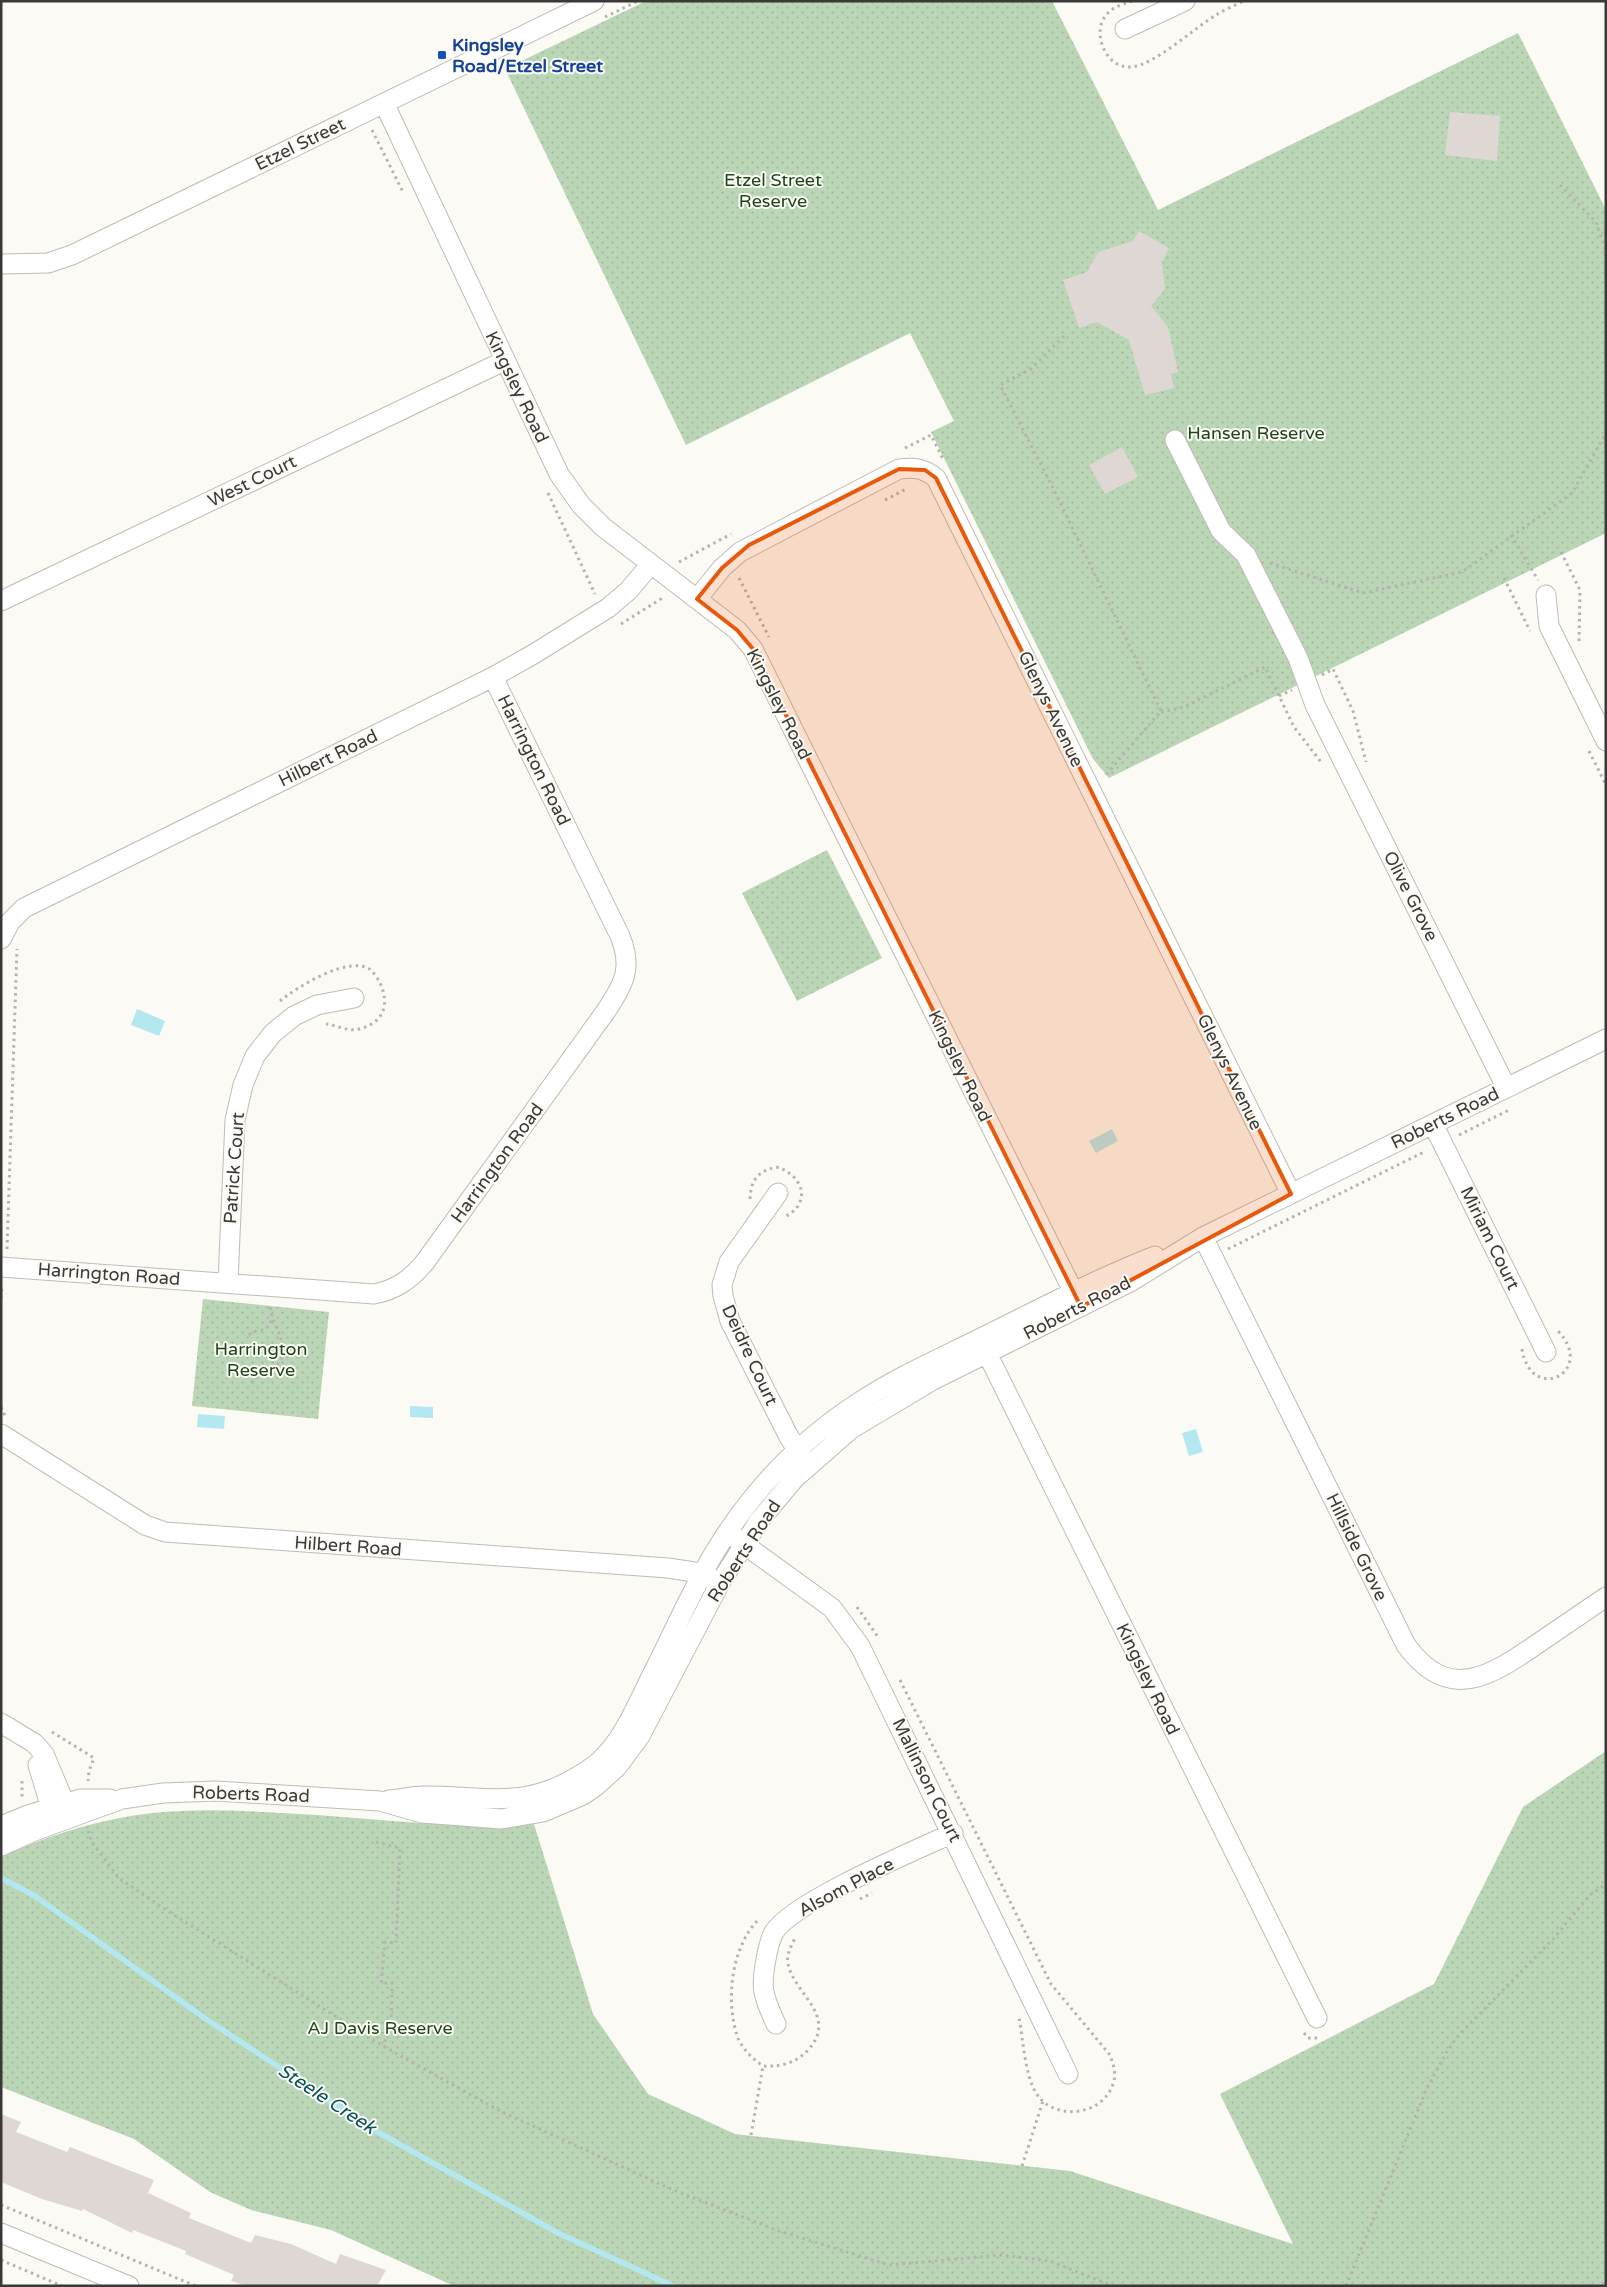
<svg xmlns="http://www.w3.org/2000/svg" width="1607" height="2287" font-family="'Varela Round',sans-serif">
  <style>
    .park { fill: url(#park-dots) }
    .water { fill: #b3e8f0 }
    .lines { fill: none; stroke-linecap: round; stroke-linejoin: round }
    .stream { stroke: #b3e8f0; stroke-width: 5.5 }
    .building { fill: #ded7d3 }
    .minor-casing { stroke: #bebcb5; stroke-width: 21 }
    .path { stroke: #b5b3af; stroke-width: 3; stroke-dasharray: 2.5 4; stroke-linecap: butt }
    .minor { stroke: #fff; stroke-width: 19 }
    .marked { fill: #e8590c; fill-opacity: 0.2; stroke: #e8590c; stroke-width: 4; stroke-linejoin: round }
    .transit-dot { fill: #1a4fb4; stroke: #fcfaf4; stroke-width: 2 }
    .labels { text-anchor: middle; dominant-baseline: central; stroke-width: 4; stroke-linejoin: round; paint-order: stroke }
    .transit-label { font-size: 18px; font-weight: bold; fill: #164399; stroke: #fcfaf4; text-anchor: start }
    .street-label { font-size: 18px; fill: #3a3937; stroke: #fcfaf4 }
    .park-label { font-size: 18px; fill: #1d4519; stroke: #fcfaf4 }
    .water-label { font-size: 19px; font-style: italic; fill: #07545c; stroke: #fcfaf4 }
  </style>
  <defs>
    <pattern id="park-dots" width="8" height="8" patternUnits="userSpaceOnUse" patternTransform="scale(1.25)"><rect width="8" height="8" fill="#bbd6b7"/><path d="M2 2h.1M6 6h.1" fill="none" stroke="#a2b89e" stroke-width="1.8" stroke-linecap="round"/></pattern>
  </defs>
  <rect width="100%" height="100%" fill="#fcfaf4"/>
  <!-- park -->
  <path class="park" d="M646,1H1052L1158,210L1518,33L1606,210V533L1109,778L1093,759L931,432L954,421L910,333L686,445L505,69Z
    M827,850L882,958L797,1001L742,893Z
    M203,1299L329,1312L318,1419L192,1406Z
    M1606,1751V2286H454L331,2230L251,2210L210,2192L134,2139L1,2087V1838L14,1851C59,1832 105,1818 153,1813C208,1807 262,1812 317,1815C376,1820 436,1824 495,1828L534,1824L593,2014L648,2094L735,2134L1070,2171L1293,2244L1220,2094L1434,1984L1523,1807Z"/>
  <!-- water -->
  <path class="water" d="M137,1009L165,1021L159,1036L131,1025Z
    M1112,1129L1118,1141L1096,1153L1089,1141Z
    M410,1406L433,1407V1418L410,1417Z
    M198,1414L225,1416L224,1429L197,1427Z
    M1196,1429L1203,1452L1189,1456L1182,1433Z"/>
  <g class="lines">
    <!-- stream -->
    <path class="stream" d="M1,1878L35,1896L203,2017L374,2130L558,2233L673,2286"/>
  </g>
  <!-- building -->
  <path class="building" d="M1450,112L1500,116L1497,161L1445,155Z
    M1139,231L1169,248L1162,262L1165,289L1151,306L1168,327L1178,372L1171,374L1174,388L1145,395L1129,340L1097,322L1079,328L1063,280L1087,272L1098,252L1133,241Z
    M1122,447L1138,477L1105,494L1089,465Z
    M1,2114L21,2122L16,2132L67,2152L70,2147L154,2180L148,2193L191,2213L189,2218L251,2243L255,2235L291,2244L336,2264L340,2254L386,2270L377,2286H246L231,2281L234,2275L185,2254L186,2251L133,2230L132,2233L83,2209L82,2211L42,2199L1,2182Z"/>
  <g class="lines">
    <!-- minor casing -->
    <g class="minor-casing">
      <path id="minor" d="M1125,29L1185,1
        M384,103L559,474L581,505L603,527L737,630L753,649L1081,1307
        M1,264L48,263L72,255L594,1
        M1175,440L1221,531L1246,555L1298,658L1315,705L1506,1087
        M1546,595L1549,626L1606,741
        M697,599L722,568L740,552L899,469C915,467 923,468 936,478L1291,1194
        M1,601L504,361
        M1,939L10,922L24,908L493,677L532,655L608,608L628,591L651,564
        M1433,1124L1546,1352
        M778,1193L729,1262L722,1285L723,1296L730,1321L789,1437L804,1460
        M1203,1237L1406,1645C1449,1705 1492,1675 1540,1642C1562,1627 1584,1612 1606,1597
        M1,1267L374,1294C396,1290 411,1279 425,1262L606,1011C624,984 633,968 620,936L493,677
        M228,1282L235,1120L243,1085L255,1056L273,1033L294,1016L317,1005L354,998
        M982,1343L1317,2018
        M1,1434L145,1525L165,1532L668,1568L694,1572L715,1580
        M734,1537L832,1608L860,1646L1068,2074
        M1,1723L34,1743L44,1754L65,1804V1815
        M38,1765L51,1808L61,1816
        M389,1800C401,1799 413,1796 424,1796C491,1796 527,1811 588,1770C619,1750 634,1711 650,1679C672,1636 691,1591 716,1550C752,1491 801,1440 858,1403C897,1377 941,1358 983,1337C1040,1309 1096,1279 1155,1256
        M1,1826L28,1815L80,1799H110
        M1,1846L37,1830L122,1799L163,1793L216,1791L380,1801L422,1813L501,1819L543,1812L583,1795L596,1786L617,1767L640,1736L720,1583L759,1521L795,1478L851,1429L933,1380L1130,1282L1203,1237L1606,1039
        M776,2024C771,2013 766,2003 764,1992C761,1979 768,1943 774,1932C793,1902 916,1850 953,1833
        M1,2233L129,2286"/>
    </g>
    <!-- path -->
    <path class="path" d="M1132,1C1124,4 1114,6 1108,13C1090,30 1105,69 1131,67C1155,65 1194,28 1216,15C1224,10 1234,6 1243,1
      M605,17L638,1
      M372,130L403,192
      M1560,185L1596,222L1606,250
      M1064,336L1031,369L1000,385L1054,490L1161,711L1105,776L1104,774
      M905,448L931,435L943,459
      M548,493L595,594
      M885,500L908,488
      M1511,535L1538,580
      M1561,552L1580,590L1579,643
      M679,562L731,534
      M1270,563L1363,593L1462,572L1572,493L1606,433
      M739,578L769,637
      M1504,578L1530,631
      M621,624L664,597
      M1322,675L1333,669L1353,711L1366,762
      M1279,696L1292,690
      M1161,711L1173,710L1186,706L1265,667L1294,727L1321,762
      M1589,751L1606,785
      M280,1001C297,987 350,954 371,970C374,973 378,979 380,983C390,1004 384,1023 359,1029C348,1032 336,1025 326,1024
      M1459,1135L1511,1109
      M750,1199C751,1180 757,1172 776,1167C803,1174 813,1204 784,1217
      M7,1249L17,949
      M1228,1249L1426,1151
      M1,1298L2,1286
      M249,1335L252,1332L266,1329L272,1320
      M1522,1349C1531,1405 1597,1372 1558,1331
      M252,1383L254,1378C271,1375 286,1362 282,1343C279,1329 271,1320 270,1306
      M1,1407L5,1416
      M857,1607L878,1637
      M900,1680L1051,1984L1110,2055C1113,2064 1117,2074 1113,2084C1102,2117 1053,2121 1036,2093C1025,2075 1023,2039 1019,2018
      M52,1732L94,1758L89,1771L88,1781
      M22,1781V1797
      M88,1831L93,1844L119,1878L163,1908L383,2046L500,2111L671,2189L779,2231L889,2265L1002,2255L1050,2261L1113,2286
      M376,1842L400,1848L396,1943L385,1942L381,1983H392L391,2025L383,2046
      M860,1899L872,1893
      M757,1921C731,1949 725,2002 738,2038C743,2050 753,2059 763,2066C781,2067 796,2063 808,2050C839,2016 794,1994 788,1964C786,1954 791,1947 795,1938
      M1304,2033L1308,2038H1320
      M751,2135L763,2066
      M1022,2166L1043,2101
      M1,2205L196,2286
      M1,2260L62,2286
      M1346,2286L1427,2088L1448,2050L1459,2035L1554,1938L1590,1895L1606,1884"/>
    <!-- minor -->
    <use href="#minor" class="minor"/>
  </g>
  <!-- marked area -->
  <path class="marked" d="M899,469L925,470L936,478L1291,1194L1081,1307L753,649L737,630L697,599L722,568L749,545Z"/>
  <!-- markers -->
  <rect class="transit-dot" x="437" y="50" width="10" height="10" rx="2.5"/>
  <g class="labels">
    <!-- transit labels -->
    <g class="transit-label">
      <text x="452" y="45">Kingsley<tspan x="452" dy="21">Road/Etzel Street</tspan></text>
    </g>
    <!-- street labels -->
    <g class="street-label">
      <text transform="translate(300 144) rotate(-26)">Etzel Street</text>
      <text transform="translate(517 387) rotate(64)">Kingsley Road</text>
      <text transform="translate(252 481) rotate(-26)">West Court</text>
      <text transform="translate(779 704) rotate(63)">Kingsley Road</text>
      <text transform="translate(1051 709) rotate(64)">Glenys Avenue</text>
      <text transform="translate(328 758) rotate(-26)">Hilbert Road</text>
      <text transform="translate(534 760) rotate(64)">Harrington Road</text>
      <text transform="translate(1411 896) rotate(63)">Olive Grove</text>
      <text transform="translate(960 1066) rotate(64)">Kingsley Road</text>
      <text transform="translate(1230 1072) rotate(64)">Glenys Avenue</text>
      <text transform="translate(1445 1118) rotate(-26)">Roberts Road</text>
      <text transform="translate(497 1163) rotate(-54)">Harrington Road</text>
      <text transform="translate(234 1168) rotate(-86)">Patrick Court</text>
      <text transform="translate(1490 1238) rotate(64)">Miriam Court</text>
      <text transform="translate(109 1274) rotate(4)">Harrington Road</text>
      <text transform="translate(1077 1308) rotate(-27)">Roberts Road</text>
      <text transform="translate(750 1355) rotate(65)">Deidre Court</text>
      <text transform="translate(348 1546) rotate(4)">Hilbert Road</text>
      <text transform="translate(1357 1547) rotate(64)">Hillside Grove</text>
      <text transform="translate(744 1551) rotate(-57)">Roberts Road</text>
      <text transform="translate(1148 1679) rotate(64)">Kingsley Road</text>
      <text transform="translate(927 1780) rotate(64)">Mallinson Court</text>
      <text transform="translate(251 1794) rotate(2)">Roberts Road</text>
      <text transform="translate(846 1887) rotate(-28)">Alsom Place</text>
    </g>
    <!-- park labels -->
    <g class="park-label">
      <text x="773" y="180">Etzel Street<tspan x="773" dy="21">Reserve</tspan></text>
      <text x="1256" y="433">Hansen Reserve</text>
      <text x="261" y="1349">Harrington<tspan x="261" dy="21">Reserve</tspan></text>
      <text x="380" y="2028">AJ Davis Reserve</text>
    </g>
    <!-- water labels -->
    <g class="water-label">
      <text transform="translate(327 2099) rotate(33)">Steele Creek</text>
    </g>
  </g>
  <!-- border -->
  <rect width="1607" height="2287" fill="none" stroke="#3a3937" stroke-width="5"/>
</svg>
